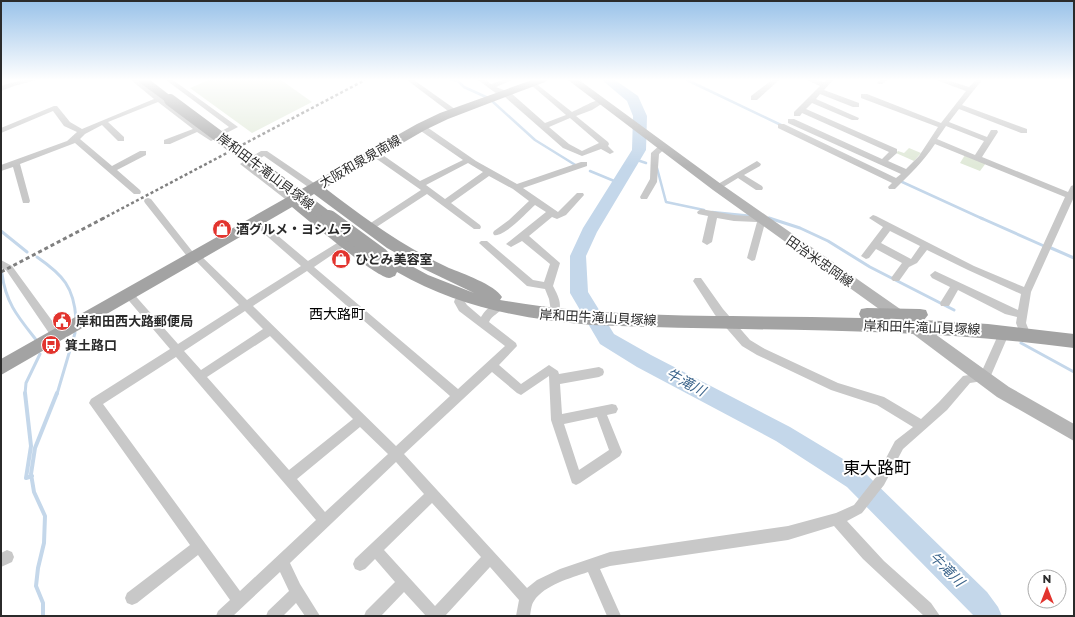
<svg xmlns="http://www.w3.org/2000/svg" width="1075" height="617" font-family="Montserrat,'Noto Sans JP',sans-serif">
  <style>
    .green { fill: #e0e9d8 }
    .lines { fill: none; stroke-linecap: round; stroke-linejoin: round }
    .stream-far2 { stroke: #c4d7ea; stroke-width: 2.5 }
    .stream-far1 { stroke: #c4d7ea; stroke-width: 3 }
    .stream { stroke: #c4d7ea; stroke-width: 4 }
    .river { fill: #c4d7ea; fill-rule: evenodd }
    .street { fill: #c8c8c8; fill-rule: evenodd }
    .secondary { fill: #b5b5b5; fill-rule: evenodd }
    .primary { fill: #a3a3a3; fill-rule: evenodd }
    .rail-far1 { stroke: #808080; stroke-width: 2.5; stroke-dasharray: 3 2.5; stroke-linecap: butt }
    .rail { stroke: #808080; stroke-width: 3; stroke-dasharray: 4 3; stroke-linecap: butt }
    .primary-bridge-far1 { stroke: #a3a3a3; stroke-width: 12 }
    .primary-bridge { stroke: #a3a3a3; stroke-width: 16 }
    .labels { text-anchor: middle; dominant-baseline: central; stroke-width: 4; stroke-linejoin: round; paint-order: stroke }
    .street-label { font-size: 13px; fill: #2b2b2b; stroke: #fff }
    .poi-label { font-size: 13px; font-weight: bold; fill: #2b2b2b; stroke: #fff; text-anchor: start }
    .neighbourhood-label { font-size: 14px; fill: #000; stroke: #fff }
    .water-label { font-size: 14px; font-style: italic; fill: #3b648b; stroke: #fff }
    .near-neighbourhood-label { font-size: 17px; fill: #000; stroke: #fff }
  </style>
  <rect width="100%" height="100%" fill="#fff"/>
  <!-- green -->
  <path class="green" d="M209,80H281L312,102L252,133L190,88Z
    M909,148L921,153L914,161L896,153L898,151L904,153Z
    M965,155L986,163L980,171L960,163Z"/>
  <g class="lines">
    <!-- stream-far2 -->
    <path class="stream-far2" d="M452,80L458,81L464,87L486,97
      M687,80L781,125
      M492,101L535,140L577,166
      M634,159L646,163
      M657,168L666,202L704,210
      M590,171L619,183
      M900,181L983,219
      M712,212L752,216
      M769,218L771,219"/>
    <!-- stream-far1 -->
    <path class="stream-far1" d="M769,218L800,228L828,241L870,267L954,310
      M981,218L1044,246
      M1,231L27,252
      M1051,248L1074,258
      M37,257C63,275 74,287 76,319
      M2,274C6,304 19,318 37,341
      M1021,343L1074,372
      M25,394L26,383L40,354
      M57,394L75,333"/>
    <!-- stream -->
    <path class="stream" d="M25,393L31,446L26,478L32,476
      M43,616V603L36,586L38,568L44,543L45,516L34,492L31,474L35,448L57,393"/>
    <!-- river -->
    <path class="river" d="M602,80H615L638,96L647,116L646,150L597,232L586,256L588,292L614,334L651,355L790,427L863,471L987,592L998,607L1002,616H974L847,487L776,441L637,367L600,344L570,293V256L583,228L632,150L633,116L627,101Z"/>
    <!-- street -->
    <path class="street" d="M24,80H36L14,86L1,91V86L10,83Z
      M131,80H138L212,136L229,127L166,80H173L238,127L211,141L197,132L170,144H164V140L193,129L158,102L108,122L124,137V141H118L102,125L85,134L80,139L112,166L140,151H146V155L117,170L140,190L141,192L140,194H134L75,143L20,164L30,201L29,203H23L13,167L1,171V165L67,141L77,132L64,126L53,111L1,133V128L54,106H57L70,122L82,129L154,99Z
      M407,80H414L459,112L455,114H452Z
      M478,80H485L491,84L503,80H511L510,81L496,87L511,93L545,123L566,115L530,84V82H534L572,112C579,109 596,99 603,99V103L592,110L576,116L608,142L609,144L608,146L614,152L610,154L601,149L582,156L563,148L505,97L497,94ZM570,118L599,143L582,151L569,144L549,127Z
      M772,80H779L757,100H751V96Z
      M808,80H816L824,82L827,80H833L824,90L859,103V107H853L820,94L816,99L859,118L858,120H852L812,103L806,109L897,149V153L888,161L906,169L919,156L938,127L861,98V94H867L941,123L966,91L939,81L938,80H947L969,87L976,80H982L962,105L1027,129V133H1021L959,109L949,122L987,137L991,130H997L998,132L982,157L1068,192L1071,186L1074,185V197L1031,292L1026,323L1030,333L1029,336L1025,337L1021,336L1016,323L1017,317L1005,314L958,290L949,306H941L940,303L950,287L932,278L930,275L935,271L1018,310L1021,294L968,270L927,250L917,263L909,267L899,281H893L891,278L902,263L876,249L869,258L866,259L861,256L883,227L869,218L873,215L876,216L974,266L1024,287L1065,197L935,144C923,162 910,174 895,189H889L888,187L892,183L778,128V124H784L896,178L901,174L788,123V119H794L882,159L889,152L802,113L800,116H794V112L820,86L809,81ZM946,126L984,141L975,155L937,139ZM890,231L920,246L911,259L881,243Z
      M880,80H887L882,84H878L877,83Z
      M418,125H424L476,161L517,184L581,162H587V166L523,188L558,212L577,193H583L584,195L566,215L557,219L552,217L529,236L560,263L553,286C557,294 562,302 559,311H551L549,299L545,289L527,286L479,243L481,241H487L533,280L544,282L550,264L522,241L511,247L506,244L546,212L535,205C527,212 504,238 494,235L493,233L494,231L509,220L529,201L513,189L489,176L451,203L480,225L481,227L480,229H474L427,194L372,230H366L365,228L366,226L421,190L371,155V151H377L420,181L463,160L418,129ZM468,163L483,172L445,199L426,185Z
      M660,145H663L667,147L659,154L657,182L647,199H641L640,197L650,179L651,153Z
      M261,151H267L317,185L318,187L317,189H311L264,156L250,164L296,200L295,202H289L240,164Z
      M757,161L761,164L760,166L744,175L762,186L763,188L762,190H756L738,178L720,189L717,190L713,187Z
      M148,198L151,199L192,251L199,254L247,300L301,266L252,223L251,221L252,219H258L308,261L342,240H348L350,242L348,244L314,267L458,389L505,346L459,311L454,302L455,299H463L467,305L481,317C485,310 493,302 502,304L503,307C500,313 492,315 489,322L516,343L517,346L499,365L521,384L549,365L558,371L559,374L599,367L603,369L604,372L603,375L599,377L560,384L562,414L612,404L616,405L618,409L616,413L607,415L622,452L620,456L580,483L576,485L572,483L551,420L549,376L521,395L517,393L492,372L404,454L527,588L537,580L560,569L610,552L788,526L836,513L854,505L876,477L895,441L913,427L877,405L831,390L757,355L742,346L715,315L695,284L693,281L695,278H701L723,309L750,340L765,349L838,383L884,397L921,419L939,402L963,376L981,373L999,333L1003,332L1007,333L1008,336L989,380L970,383L947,410L903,449L884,485L862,513L847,521L884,561L931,603L940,616H924L863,559L834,526L788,540L610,566L600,569L621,616H607L588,572C571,578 544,585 534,601C531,605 531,611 530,616H516L519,600L490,567L445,616H426L404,592L381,616H364L366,611L395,582L375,559L365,569L360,571L355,569L353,564L355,559L424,494L396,462L290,563L300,584L320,616H305L296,603L283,616H266L268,611L289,591L280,572L233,616H216L218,611L230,600L198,555L137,603L132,605L127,603L125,598L127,593L190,545L89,403L91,399L170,349L124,295L126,292H132L178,344L239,305L193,258L186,255L145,203L144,201L145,199ZM307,271L450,396L396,446L253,306ZM245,311L263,329L201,370L184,351ZM270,336L353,419L289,470L207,377ZM176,357L316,520L240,591L103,404ZM597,417L609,450L579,470L564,424ZM360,427L388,454L325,512L297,479ZM432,503L481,557L435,606L384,550Z
      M701,209L734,215L765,217L766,219L755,260L752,261L747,258L757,222L734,221L717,218L712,242L707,245L702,242L708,216L698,214L697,212Z
      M1,260L12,266L61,333L62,336L61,339L57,340L53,339L6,270L1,268Z
      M7,550L12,552L14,557L12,562L1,567V553Z"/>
    <!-- secondary -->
    <path class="secondary" d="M568,80H579L721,184L903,311L1009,387L1074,424V441L997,397L893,319L713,190Z"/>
    <!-- primary -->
    <path class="primary" d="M138,80H150L176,100L174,102H166L139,82Z
      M532,80H547L545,82L448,119L425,130L325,188C364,218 404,247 449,268C462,273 495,285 502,297L500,300L506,301C623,321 743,314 861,318L859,314L861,309L867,308L920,309L926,310L928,315L924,320L988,324L1074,334V348C914,326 753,332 592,325C522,319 458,307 397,272L395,276C394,276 391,278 389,278C375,277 307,219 292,207L1,375V359L417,124L440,113ZM314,194L387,248L424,269L474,293L428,275L386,252L381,251L376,252L374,255L303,201Z"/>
    <!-- rail-far1 -->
    <path class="rail-far1" d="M102,219L365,80"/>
    <!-- rail -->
    <path class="rail" d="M1,272L104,218"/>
    <!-- primary-bridge-far1 -->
    <path class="primary-bridge-far1" d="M170,100L330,219"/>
    <!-- primary-bridge -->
    <path class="primary-bridge" d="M329,218L381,256"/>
  </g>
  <!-- sky -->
  <linearGradient id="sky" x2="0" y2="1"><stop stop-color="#99c2e9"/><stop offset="0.48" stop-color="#fff"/><stop offset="1" stop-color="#fff" stop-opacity="0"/></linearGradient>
  <rect width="1075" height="166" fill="url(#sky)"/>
  <!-- icons -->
  <defs>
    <g id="shop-disc" transform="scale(1)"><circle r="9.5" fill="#e2342e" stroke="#fff"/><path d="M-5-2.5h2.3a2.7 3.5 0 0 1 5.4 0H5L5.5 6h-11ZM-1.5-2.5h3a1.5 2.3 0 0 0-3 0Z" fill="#fff"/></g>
    <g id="civic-disc" transform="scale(1)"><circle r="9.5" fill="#e2342e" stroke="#fff"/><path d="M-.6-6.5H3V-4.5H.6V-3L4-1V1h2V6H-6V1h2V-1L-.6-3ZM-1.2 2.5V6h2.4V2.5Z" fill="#fff"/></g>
    <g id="bus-disc" transform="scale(1)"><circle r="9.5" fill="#e2342e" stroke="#fff"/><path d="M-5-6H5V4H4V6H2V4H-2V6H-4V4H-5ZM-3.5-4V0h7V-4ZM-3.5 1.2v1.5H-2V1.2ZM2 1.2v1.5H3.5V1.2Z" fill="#fff"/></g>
  </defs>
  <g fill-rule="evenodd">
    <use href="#shop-disc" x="222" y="229"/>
    <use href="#shop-disc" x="341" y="259"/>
    <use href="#civic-disc" x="62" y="321"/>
    <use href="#bus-disc" x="51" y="345"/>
  </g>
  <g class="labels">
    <!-- street labels -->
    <g class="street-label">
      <text transform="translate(360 161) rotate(-30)">大阪和泉泉南線</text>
      <text transform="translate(266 171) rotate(37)">岸和田牛滝山貝塚線</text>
      <text transform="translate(820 261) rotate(35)">田治米忠岡線</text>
      <text transform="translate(598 317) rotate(3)">岸和田牛滝山貝塚線</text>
      <text transform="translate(922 327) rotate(2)">岸和田牛滝山貝塚線</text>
    </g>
    <!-- poi labels -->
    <g class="poi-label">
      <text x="236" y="229">酒グルメ・ヨシムラ</text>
      <text x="355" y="259">ひとみ美容室</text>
      <text x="76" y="321">岸和田西大路郵便局</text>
      <text x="65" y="345">箕土路口</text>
    </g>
    <!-- neighbourhood labels -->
    <g class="neighbourhood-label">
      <text x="337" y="314">西大路町</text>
    </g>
    <!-- water labels -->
    <g class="water-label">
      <text transform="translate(686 382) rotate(28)">牛滝川</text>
      <text transform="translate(947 569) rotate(45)">牛滝川</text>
    </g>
    <!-- near-neighbourhood labels -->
    <g class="near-neighbourhood-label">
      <text x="877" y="468">東大路町</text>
    </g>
  </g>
  <!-- border -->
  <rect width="1075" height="617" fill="none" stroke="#2b2b2b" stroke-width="4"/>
  <!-- north arrow -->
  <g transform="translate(1047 589)"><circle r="19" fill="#ffffff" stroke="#aaaaaa"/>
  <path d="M0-3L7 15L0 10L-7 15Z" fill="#e2342e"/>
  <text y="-6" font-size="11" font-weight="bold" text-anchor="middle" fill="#2b2b2b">N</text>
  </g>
</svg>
